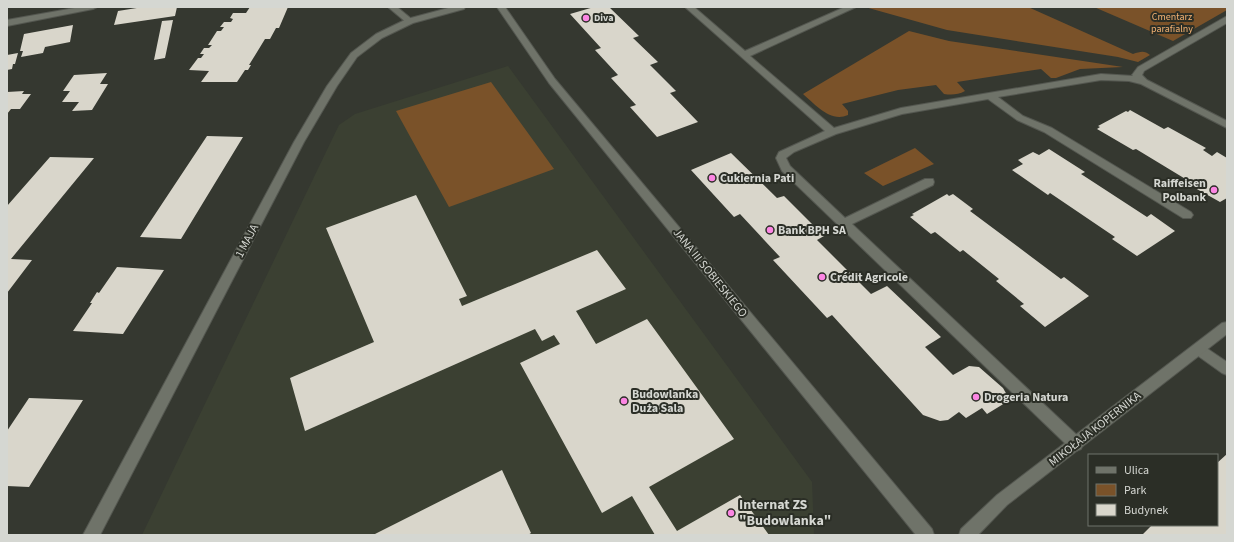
<svg xmlns="http://www.w3.org/2000/svg" width="1234" height="542" font-family="'Source Sans 3',sans-serif">
  <style>
    .built { fill: #3b4032 }
    .green { fill: #7a5229 }
    .building { fill: #d9d6cb }
    .lines { fill: none; stroke-linecap: round; stroke-linejoin: round }
    .service-casing { stroke: #545750; stroke-width: 2 }
    .minor-casing { stroke: #545750; stroke-width: 2 }
    .tertiary-casing { stroke: #545750; stroke-width: 2 }
    .service { fill: #6f7369; fill-rule: evenodd }
    .minor { fill: #6f7369; fill-rule: evenodd }
    .tertiary { fill: #6f7369; fill-rule: evenodd }
    .poi-dot { fill: #fc86e3; stroke: #2b2e26; stroke-width: 1.5 }
    .labels { text-anchor: middle; dominant-baseline: central; stroke-width: 4; stroke-linejoin: round; paint-order: stroke }
    .far-park-label { font-size: 10px; fill: #f3b273; stroke: #2b2e26 }
    .far-poi-label { font-size: 10px; font-weight: bold; fill: #d5d7d2; stroke: #2b2e26; text-anchor: start }
    .poi-label { font-size: 12px; font-weight: bold; fill: #d5d7d2; stroke: #2b2e26; text-anchor: start }
    .street-label { font-size: 12px; fill: #d5d7d2; stroke: #2b2e26 }
    .near-poi-label { font-size: 14px; font-weight: bold; fill: #d5d7d2; stroke: #2b2e26; text-anchor: start }
  </style>
  <rect width="100%" height="100%" fill="#353830"/>
  <!-- built -->
  <path class="built" d="M508,66L812,482L814,535H142L339,125L355,114Z"/>
  <!-- green -->
  <path class="green" d="M865,7H1028L1133,54C1140,52 1144,50 1150,55L1138,62L1118,57L947,30Z
    M1094,7H1227V10L1173,41Z
    M909,31L949,41L1123,67L1080,69L1056,78H1051L1041,69L957,82L965,91C958,95 951,95 944,94L936,85L898,90L842,104L848,111V115C830,123 815,104 803,94Z
    M491,82L554,169L449,207L396,111Z
    M915,148L934,164L883,186L864,173Z"/>
  <!-- building -->
  <path class="building" d="M143,7H177L175,16L114,25L118,11Z
    M250,7H288L279,28H276L270,39H265L249,65H251L248,70H245L237,82H201L209,71L189,70L198,58H201L204,54H200L204,48H209L212,45H208L217,31H221L224,27H220L224,22H231L233,19L230,18L233,13H246Z
    M594,7H609L639,36L633,38L658,62L650,65L676,91L670,93L698,122L657,137L630,107L636,105L611,78L618,75L595,50L601,48L570,14Z
    M173,20L165,58L154,60L162,21Z
    M73,25L70,42L45,47L43,53L21,57L23,51H20L24,34Z
    M18,53L15,64H13L12,69L7,70V55Z
    M107,73L100,84H108L92,110L72,111L79,102H62L70,91H63L74,75Z
    M24,91L22,94H31L20,109H11L7,114V92Z
    M1130,110L1164,129L1168,127L1206,148L1203,150L1212,156L1217,152L1227,158V198L1220,202L1195,188L1197,186L1136,149L1133,150L1097,129L1100,127L1098,126L1126,111L1128,112Z
    M207,136L243,137L181,239L140,237Z
    M1049,149L1085,172L1081,174L1147,217L1151,214L1175,231L1137,256L1112,239L1115,237L1050,193L1048,195L1012,170L1023,164L1018,160L1033,152L1039,155Z
    M731,153L777,198L784,196L824,236L817,240L871,294L887,286L941,337L925,347L953,375L969,366L979,367L1003,388L1007,395L1005,403L987,414L982,408L966,418L959,412L948,420L940,421L923,415L832,315L827,318L773,260L780,257L740,214L734,217L691,170Z
    M50,157L94,158L11,259L32,260L7,293V206Z
    M947,194L949,196L953,194L973,209L970,211L1061,279L1064,277L1089,296L1045,327L1020,306L1024,304L996,281L999,279L963,250L960,252L935,232L931,234L910,217L914,215L912,214Z
    M416,195L467,296L459,299L462,306L597,250L626,289L576,311L596,344L647,319L734,439L649,487L677,531L740,495L769,535H655L632,496L602,513L520,363L560,344L554,335L542,341L535,329L305,431L290,378L374,342L326,228Z
    M117,267L164,270L123,334L73,331L92,303H90L97,292L99,293Z
    M29,398L83,400L29,487L7,486V431Z
    M1227,454V535H1142L1152,525H1217V463Z
    M502,470L531,533L528,535H373Z"/>
  <g class="lines">
    <!-- service casing -->
    <g class="service-casing">
      <path id="service" d="M685,7H694L745,51L845,7H856L750,56L834,128L901,108L1101,74L1133,76L1132,75L1138,67L1227,16V23L1144,71L1142,75L1147,80L1227,121V128L1141,84L1129,81L1101,80L998,97L1023,116L1052,128L1191,212L1193,215L1191,218H1183L1044,132L1017,120L988,99L902,114L836,134L794,152L786,158L790,166L845,218L925,179H933L934,182L933,185L852,224L1081,439L1083,444L1081,449L1076,451L1071,449L782,171L776,158L779,152L825,131Z"/>
    </g>
    <!-- minor casing -->
    <g class="minor-casing">
      <path id="minor" d="M80,7H97L93,9L7,26V20Z
        M388,7H397L414,21L410,24L407,23Z
        M1199,343L1227,362V375L1222,373L1194,353L1192,349L1194,345Z"/>
    </g>
    <!-- tertiary casing -->
    <g class="tertiary-casing">
      <path id="tertiary" d="M452,7H465L464,9L413,23L382,38L357,57L337,86L304,142L100,535H83L294,142L327,86L351,53L376,34L407,19Z
        M497,7H505L555,79L932,529L934,535H916L549,83Z
        M1227,322V334L1007,505L978,535H959L961,529L997,495L1222,323Z"/>
    </g>
    <!-- service -->
    <use href="#service" class="service"/>
    <!-- minor -->
    <use href="#minor" class="minor"/>
    <!-- tertiary -->
    <use href="#tertiary" class="tertiary"/>
  </g>
  <!-- markers -->
  <g class="poi-dot">
    <circle cx="586" cy="18" r="4"/>
    <circle cx="712" cy="178" r="4"/>
    <circle cx="1214" cy="190" r="4"/>
    <circle cx="770" cy="230" r="4"/>
    <circle cx="822" cy="277" r="4"/>
    <circle cx="976" cy="397" r="4"/>
    <circle cx="624" cy="401" r="4"/>
    <circle cx="731" cy="513" r="4"/>
  </g>
  <g class="labels">
    <!-- far-park labels -->
    <g class="far-park-label">
      <text x="1172" y="17">Cmentarz<tspan x="1172" dy="12">parafialny</tspan></text>
    </g>
    <!-- far-poi labels -->
    <g class="far-poi-label">
      <text x="594" y="18">Diva</text>
    </g>
    <!-- poi labels -->
    <g class="poi-label">
      <text x="720" y="178">Cukiernia Pati</text>
      <text x="1206" y="183" text-anchor="end">Raiffeisen<tspan x="1206" dy="14">Polbank</tspan></text>
      <text x="778" y="230">Bank BPH SA</text>
      <text x="830" y="277">Crédit Agricole</text>
      <text x="632" y="394">Budowlanka<tspan x="632" dy="14">Duża Sala</tspan></text>
      <text x="984" y="397">Drogeria Natura</text>
    </g>
    <!-- street labels -->
    <g class="street-label">
      <text transform="translate(247 241) rotate(-62)">1 MAJA</text>
      <text transform="translate(710 273) rotate(51)">JANA III SOBIESKIEGO</text>
      <text transform="translate(1095 429) rotate(-38)">MIKOŁAJA KOPERNIKA</text>
    </g>
    <!-- near-poi labels -->
    <g class="near-poi-label">
      <text x="739" y="505">Internat ZS<tspan x="739" dy="16">"Budowlanka"</tspan></text>
    </g>
  </g>
  <!-- border -->
  <rect width="1234" height="542" fill="none" stroke="#d5d7d2" stroke-width="16"/>
  <!-- legend -->
  <rect x="1088" y="454" width="130" height="72" fill="#2b2e26" stroke="#6f726b"/>
  <rect x="1096" y="467" width="20" height="6" fill="#6f7369" stroke="#6f726b"/>
  <text x="1124" y="474" font-size="12" fill="#d5d7d2">Ulica</text>
  <rect x="1096" y="484" width="20" height="12" fill="#7a5229" stroke="#6f726b"/>
  <text x="1124" y="494" font-size="12" fill="#d5d7d2">Park</text>
  <rect x="1096" y="504" width="20" height="12" fill="#d9d6cb" stroke="#6f726b"/>
  <text x="1124" y="514" font-size="12" fill="#d5d7d2">Budynek</text>
</svg>
